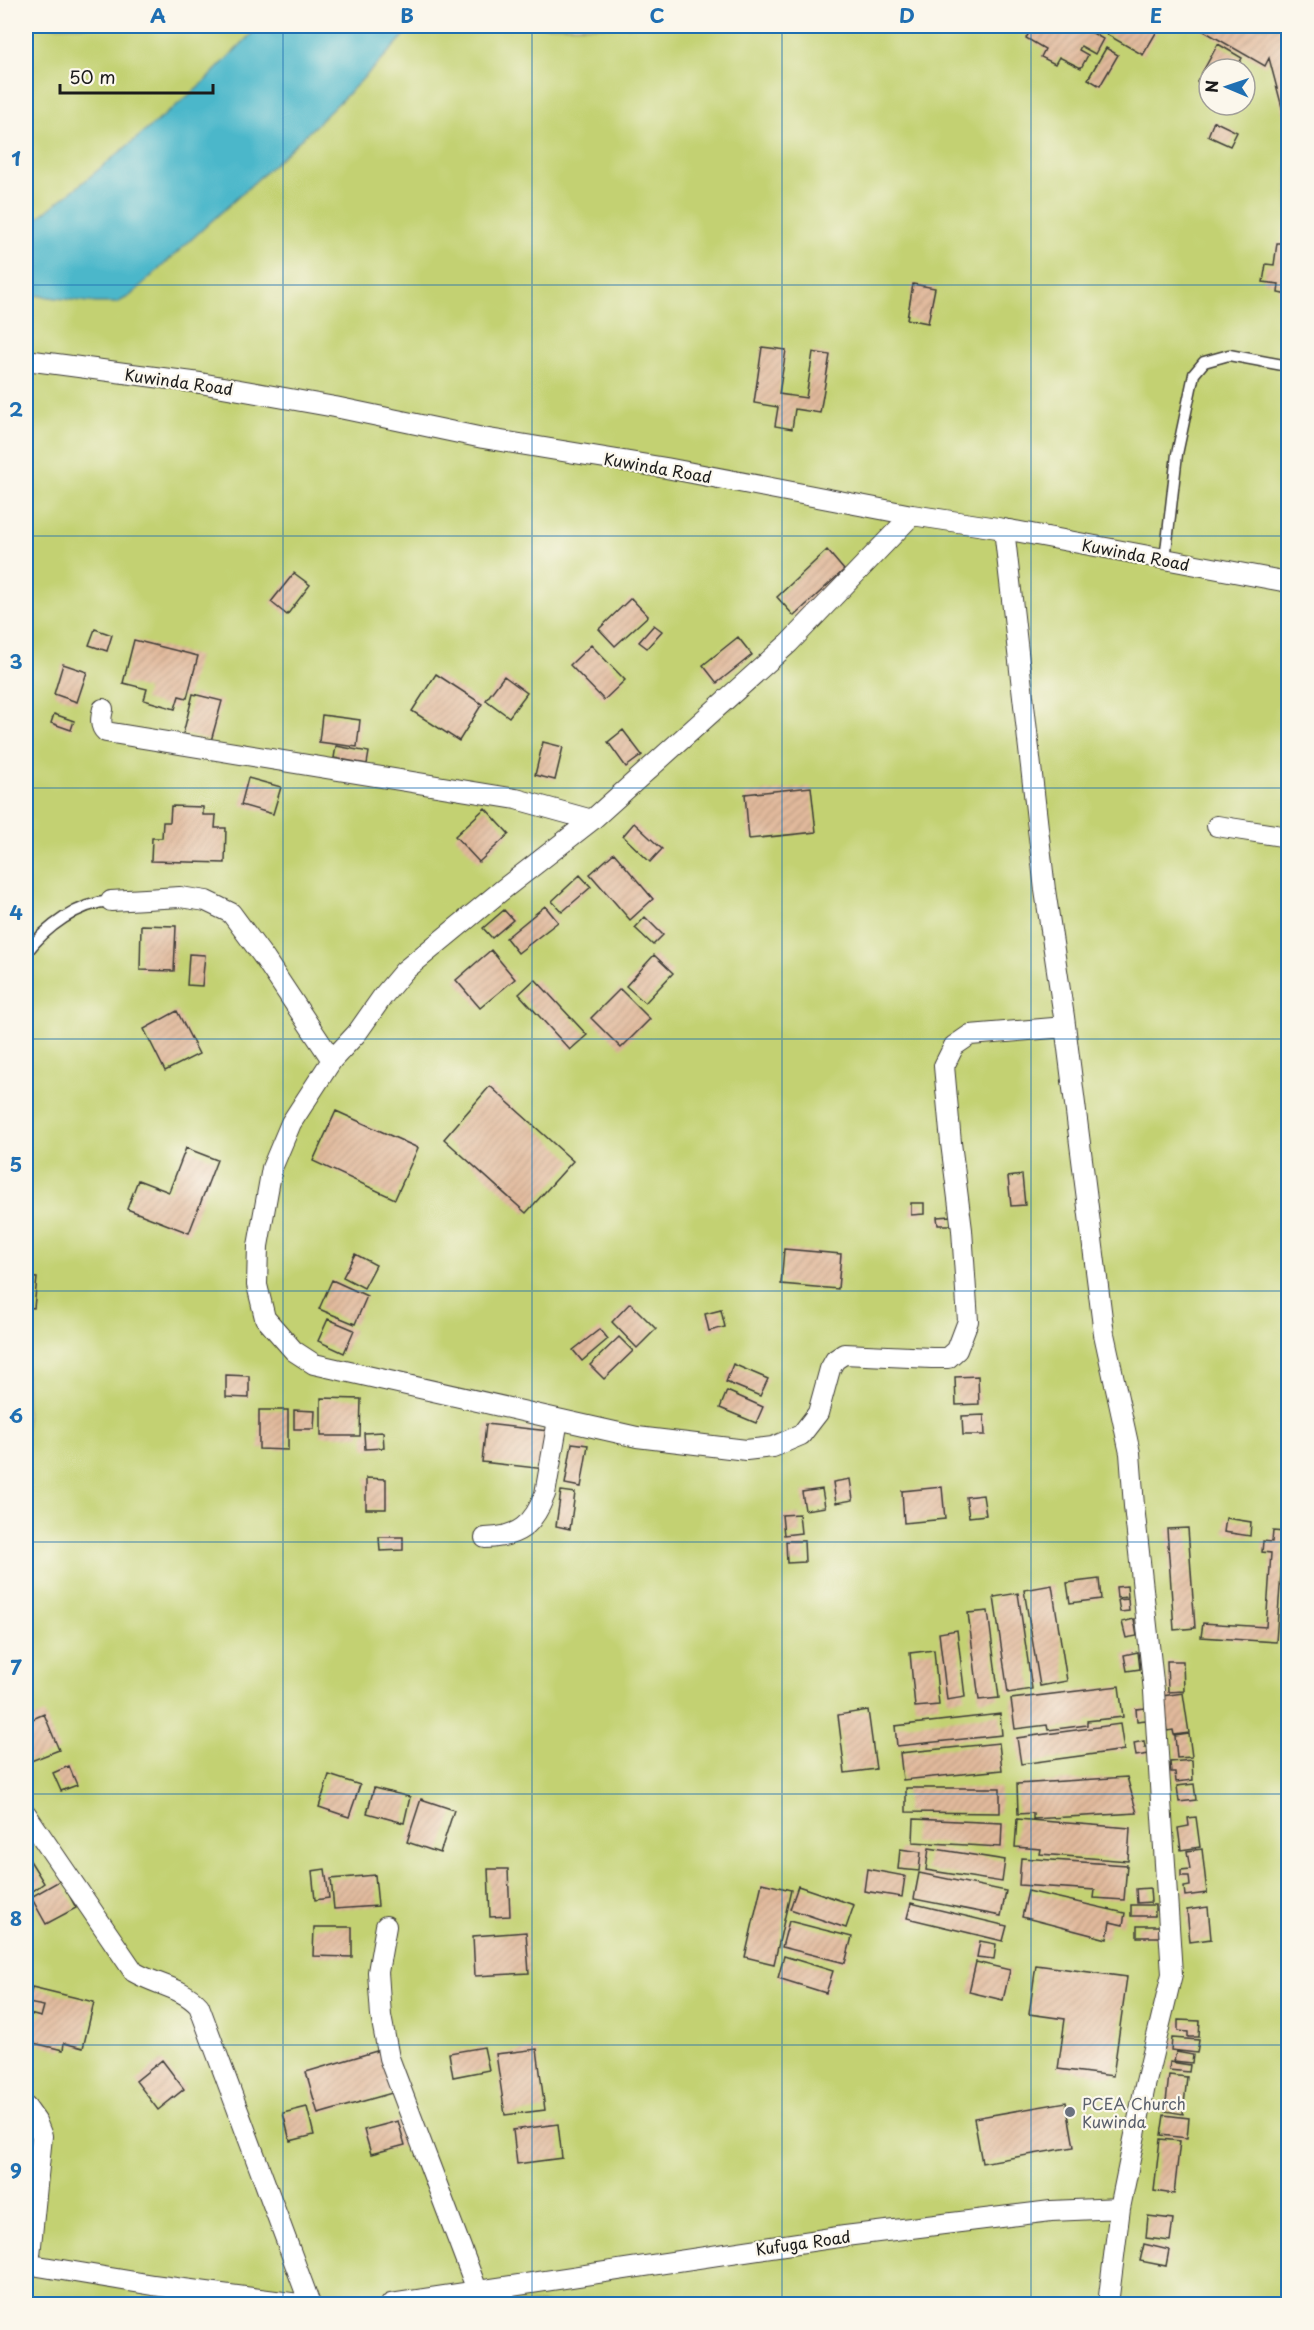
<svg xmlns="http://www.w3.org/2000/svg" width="1314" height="2330" font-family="'Playpen Sans',sans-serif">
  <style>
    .garden { fill: #c3d172; stroke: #707647; stroke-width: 1.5; fill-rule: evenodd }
    .water { fill: #4cb7ca; stroke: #346a73; stroke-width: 1.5 }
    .building { fill: url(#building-hatch) }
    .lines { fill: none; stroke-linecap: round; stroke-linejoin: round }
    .service-casing { stroke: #3c3a36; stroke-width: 13 }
    .minor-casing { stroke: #3c3a36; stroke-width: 22 }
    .service { stroke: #fff; stroke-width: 10 }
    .minor { stroke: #fff; stroke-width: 20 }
    .grid { fill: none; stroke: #1f6fb2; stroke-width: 1.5; stroke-opacity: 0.55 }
    .worship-dot { fill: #6b7280; stroke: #fbf7ec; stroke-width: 2 }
    .labels { text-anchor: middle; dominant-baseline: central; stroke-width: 4.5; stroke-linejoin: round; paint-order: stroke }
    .street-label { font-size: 16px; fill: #1c1c1c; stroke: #fbf7ec }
    .worship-label { font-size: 16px; fill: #5b616d; stroke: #fbf7ec; text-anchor: start }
    .neatline { fill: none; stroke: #1f6fb2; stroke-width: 2 }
    .grid-label { font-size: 20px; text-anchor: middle; font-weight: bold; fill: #1f6fb2 }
  </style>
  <defs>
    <pattern id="building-hatch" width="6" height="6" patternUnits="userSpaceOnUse" patternTransform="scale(1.5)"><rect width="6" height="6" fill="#e1b99b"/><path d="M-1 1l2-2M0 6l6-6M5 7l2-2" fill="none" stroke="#c09e85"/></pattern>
  </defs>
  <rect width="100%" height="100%" fill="#fbf7ec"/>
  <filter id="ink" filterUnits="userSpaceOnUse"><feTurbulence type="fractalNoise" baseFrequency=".0167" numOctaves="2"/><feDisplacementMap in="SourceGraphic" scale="12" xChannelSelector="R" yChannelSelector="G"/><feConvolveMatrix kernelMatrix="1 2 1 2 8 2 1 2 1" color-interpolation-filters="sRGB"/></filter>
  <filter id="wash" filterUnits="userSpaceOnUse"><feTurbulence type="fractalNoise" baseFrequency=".008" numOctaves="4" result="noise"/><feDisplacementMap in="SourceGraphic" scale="24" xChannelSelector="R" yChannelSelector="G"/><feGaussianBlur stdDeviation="1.35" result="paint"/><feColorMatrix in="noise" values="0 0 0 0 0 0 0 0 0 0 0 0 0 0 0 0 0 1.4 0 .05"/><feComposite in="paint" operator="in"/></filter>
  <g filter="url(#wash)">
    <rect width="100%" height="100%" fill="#f4e3c9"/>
    <!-- garden -->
    <path class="garden" d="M26,26H1288V2304H26ZM1209,69H1245V105H1209Z"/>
    <!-- water -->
    <path class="water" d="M259,26H413C326,122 225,207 130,296L117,303H96L26,294V227L81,184L200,86Z"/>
    <g id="blocks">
      <!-- building -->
      <path class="building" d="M1033,26H1092L1089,31L1103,39L1095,54L1081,46L1079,50L1088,55L1081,68L1059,57L1055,64L1041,57L1045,49L1026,38Z
        M1111,26H1160L1143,55L1106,34Z
        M1195,26L1288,27L1286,30L1288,29V130L1269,58L1265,66Z
        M1218,44L1242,58L1236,69H1209V89L1197,82Z
        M1106,48L1118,55L1100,86L1088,79Z
        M1214,121L1237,132L1230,146L1208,136Z
        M1284,228H1288V295L1278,293L1279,284L1263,282L1266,264L1274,265L1277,243H1282Z
        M913,284L935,288L928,323L907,319Z
        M762,347L786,350L779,394L806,398L813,352L830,355L820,413L795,409L792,429L775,426L778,407L754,403Z
        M827,550L844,570L794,616L777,597Z
        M294,573L310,585L287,615L271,602Z
        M631,598L648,616L615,646L599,629Z
        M654,625L662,631L647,648L639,642Z
        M95,629L112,635L107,651L89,645Z
        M738,637L752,655L717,683L703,665Z
        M134,640L198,656L187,698L179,696L175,709L144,700L147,689L123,683Z
        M591,645L625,680L604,700L570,665Z
        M63,664L87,672L77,702L54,694Z
        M436,674L482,704L459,741L412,711Z
        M504,676L527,693L509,717L486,700Z
        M193,694L222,701L211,741L183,734Z
        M54,714L74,721L71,730L51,723Z
        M322,715L360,720L357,747L319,742Z
        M623,730L642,755L626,767L608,742Z
        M543,742L563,747L555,780L535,775Z
        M336,746L369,752L367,764L334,758Z
        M248,778L281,787L273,814L241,805Z
        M811,787L816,832L749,839L745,794Z
        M171,806L203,807V815H216L215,828H226L225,863L151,861L152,838H162L163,822H170Z
        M485,808L509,834L479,862L455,836Z
        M634,823L662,849L650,862L623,836Z
        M614,853L653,899L630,920L590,874Z
        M580,875L591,887L562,912L552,901Z
        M545,906L558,922L518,953L506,938Z
        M504,910L513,920L492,938L483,928Z
        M645,917L663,935L653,945L635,928Z
        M141,925L176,926L174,971L140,970Z
        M491,950L515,979L480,1008L456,980Z
        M189,954L205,955L202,986L187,985Z
        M654,955L673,973L645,1003L626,986Z
        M535,979L587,1035L570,1050L519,994Z
        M620,989L650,1019L621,1048L591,1018Z
        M177,1011L199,1054L165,1071L144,1029Z
        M490,1086L573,1161L526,1213L444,1139Z
        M336,1111L418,1148L395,1199L313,1161Z
        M186,1148L217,1160L189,1233L127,1209L138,1180L169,1192Z
        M1022,1175L1025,1205L1011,1206L1008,1177Z
        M911,1203H924V1214L911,1215Z
        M951,1216V1225H938L937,1217Z
        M784,1249L841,1254L838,1289L781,1284Z
        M355,1254L376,1265L364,1288L343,1277Z
        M26,1277L37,1278L34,1308L26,1307Z
        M332,1280L367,1296L355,1324L319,1309Z
        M630,1303L656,1329L637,1348L612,1322Z
        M721,1310L725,1327L709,1331L705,1314Z
        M328,1319L354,1330L344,1353L318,1341Z
        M600,1329L608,1339L582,1361L573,1350Z
        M619,1337L633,1351L604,1379L590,1365Z
        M733,1364L768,1379L760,1396L726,1382Z
        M226,1375L249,1376V1398L226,1397Z
        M978,1376L979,1404L956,1405L955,1377Z
        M727,1391L763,1407L756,1423L720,1408Z
        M321,1398L361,1399L360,1436H321Z
        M259,1410H288V1450L259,1449Z
        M294,1410L315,1411L314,1429H294Z
        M984,1415L985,1435H963L962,1416Z
        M486,1424L549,1431L545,1469L482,1462Z
        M383,1432L384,1448L365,1449L364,1433Z
        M572,1443L588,1445L581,1487L565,1484Z
        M366,1478L386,1479V1509H366Z
        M850,1479L853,1500L836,1503L833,1482Z
        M942,1487L945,1519L904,1523L902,1491Z
        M822,1489L825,1507L805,1510L802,1492Z
        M561,1491L575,1493L570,1529L556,1526Z
        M983,1495L986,1515L969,1517L966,1497Z
        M799,1514L801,1533L784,1535L782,1515Z
        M1226,1518L1251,1522L1250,1536L1224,1532Z
        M1188,1528L1195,1628L1174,1630L1167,1529Z
        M1273,1531L1284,1532L1276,1642L1201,1637L1203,1623L1266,1627L1271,1553L1262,1552L1263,1541L1272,1542Z
        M379,1537H403V1550L380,1551Z
        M786,1541H804L805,1562L787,1563Z
        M1099,1579L1101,1599L1070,1603L1067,1583Z
        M1052,1585L1067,1681L1040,1686L1024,1590Z
        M1127,1586L1128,1597L1117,1598L1116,1587Z
        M1018,1593L1032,1689L1008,1693L994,1597Z
        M1128,1599L1129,1611L1120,1612L1118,1600Z
        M988,1611L999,1698L979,1700L968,1613Z
        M1134,1619L1137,1636L1126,1638L1122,1622Z
        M957,1630L965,1697L947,1700L939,1633Z
        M934,1650L939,1705L915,1707L910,1653Z
        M1138,1652L1140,1669L1127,1671L1124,1655Z
        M1167,1661H1183L1184,1691L1168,1692Z
        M1119,1686L1123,1717L1087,1721V1725L1048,1730L1047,1725L1015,1729L1011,1699Z
        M1183,1693L1189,1733L1174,1735L1173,1730L1167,1731L1162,1696Z
        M1146,1708V1720L1137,1721L1136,1709Z
        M868,1710L876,1769L845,1773L838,1715Z
        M44,1714L59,1750L26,1763V1722Z
        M1000,1714L1002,1735L897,1746L895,1726Z
        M1120,1724L1124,1750L1021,1764L1017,1738Z
        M1189,1734L1192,1757L1177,1758L1175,1736Z
        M1144,1741L1145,1747H1148L1149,1754L1136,1756L1134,1743Z
        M999,1743L1002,1770L903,1780L900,1753Z
        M1192,1760L1193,1780L1176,1782L1175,1772H1171L1170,1762Z
        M69,1766L77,1785L61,1791L53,1773Z
        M329,1775L360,1785L349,1817L319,1807Z
        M1127,1777L1137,1813L1033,1819V1813L1018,1814L1017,1784Z
        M1194,1784L1196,1800L1179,1802L1177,1786Z
        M374,1788L410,1797L404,1823L367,1813Z
        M906,1788H1000V1813L906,1812Z
        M421,1799L454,1810L440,1853L407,1842Z
        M1196,1817L1200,1847L1181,1850L1178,1828L1189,1826L1188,1818Z
        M914,1819L1002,1823L1001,1847L913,1842Z
        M1017,1819L1130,1828L1128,1861L1040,1854L1041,1849L1015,1847Z
        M929,1848L1005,1860L1002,1882L926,1870Z
        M900,1849L921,1852L919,1871L898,1869Z
        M1202,1849L1207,1893L1185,1896L1184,1887L1190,1886L1189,1876H1181V1870L1190,1869L1187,1851Z
        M1021,1858L1127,1865L1124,1900L1094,1898L1095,1890L1019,1885Z
        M29,1859L44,1883L26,1896V1861Z
        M325,1869L329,1898L315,1900L312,1871Z
        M488,1869H508L510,1916L490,1917Z
        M867,1869L905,1876L902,1897L864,1891Z
        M919,1873L1006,1891L1001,1916L914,1899Z
        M375,1875L378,1906L334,1909L331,1879Z
        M61,1880L76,1908L46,1924L31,1897Z
        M762,1883L791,1890L774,1964L745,1957Z
        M798,1886L854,1905L846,1928L790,1909Z
        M1150,1888L1151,1902L1137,1903L1136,1889Z
        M1028,1891L1125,1913L1123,1925L1110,1922L1107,1939L1022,1917Z
        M911,1903L1007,1926L1003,1941L907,1918Z
        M1131,1905H1155V1916H1131Z
        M1208,1907L1211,1939L1190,1942L1187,1910Z
        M789,1921L852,1937L845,1963L782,1947Z
        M1137,1926H1159V1937H1137Z
        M314,1927H352V1957L313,1956Z
        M526,1932L529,1973L475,1976L473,1936Z
        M980,1941L996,1944L994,1959L977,1957Z
        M784,1956L833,1971L826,1993L778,1978Z
        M976,1962L1010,1970L1003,2000L969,1992Z
        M1036,1965L1127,1977L1113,2076L1058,2069L1065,2019L1029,2014Z
        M32,1987L94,2002L83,2048L64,2043L63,2050L29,2042L30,2035L26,2034V2013L41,2017L44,2006L28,2003Z
        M1178,2020L1200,2021L1199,2037H1188V2032L1178,2031Z
        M1172,2038L1199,2040L1197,2053L1171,2050Z
        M484,2047L489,2070L453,2077L449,2053Z
        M537,2049L545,2110L505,2115L496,2054Z
        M380,2050L392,2093L318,2114L306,2072Z
        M1176,2052L1193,2055L1192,2063L1174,2061Z
        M162,2060L184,2089L158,2110L136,2081Z
        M1170,2062L1190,2065L1189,2072L1169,2070Z
        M1169,2075L1187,2077L1183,2114L1165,2111Z
        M1066,2102L1074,2147L982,2163L974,2118Z
        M307,2107L314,2135L290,2141L283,2113Z
        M1164,2115L1189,2118L1187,2138L1161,2135Z
        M398,2121L405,2145L371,2154L364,2130Z
        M558,2124L562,2158L517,2164L513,2130Z
        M1160,2139L1180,2141L1174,2194L1154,2191Z
        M1148,2216L1173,2219L1170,2241L1146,2238Z
        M1144,2244L1169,2250L1166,2266L1140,2261Z"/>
    </g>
  </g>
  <g filter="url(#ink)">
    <use href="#blocks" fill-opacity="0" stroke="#3c3a36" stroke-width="1.5"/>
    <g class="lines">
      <!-- service casing -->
      <g class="service-casing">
        <path id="service" d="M1165,560L1177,454L1194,374L1204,362L1229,355L1288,366
          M26,953C46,927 78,903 111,901"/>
      </g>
      <!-- minor casing -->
      <g class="minor-casing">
        <path id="minor" d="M26,360L200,383L335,407L483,438L666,468L912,515L1004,529L1288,582
          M912,515L789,643L592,820L501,891L404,971L383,996L357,1033L332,1060L291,1123L272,1168L258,1246L257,1285L265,1318L294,1351L314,1364L637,1437L746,1450L773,1447L801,1435L818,1413L830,1369L835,1360L844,1354L932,1358H948L957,1350L968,1321L962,1230L951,1143L944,1066L954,1046L970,1035L1065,1027
          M1004,529L1045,890L1064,1017L1104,1334L1130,1453L1134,1506L1154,1691L1172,1974L1145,2086L1120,2208L1108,2304
          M103,709C101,717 99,726 106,732L516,799L592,820
          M1217,826L1288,837
          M111,901L180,897L206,901L231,913L265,959L332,1060
          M485,1538C518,1537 533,1526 545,1494L558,1420
          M26,1814L134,1972C156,1985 182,1987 199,2006L310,2304
          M386,1926L378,1972L381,2016L389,2058L477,2290
          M26,2107L36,2121L42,2136L29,2265
          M26,2264L153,2285L299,2304
          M391,2304L845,2236L1051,2211L1120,2208"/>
      </g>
      <!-- service -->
      <use href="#service" class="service"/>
      <!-- minor -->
      <use href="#minor" class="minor"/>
    </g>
  </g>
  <!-- grid -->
  <path class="grid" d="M283,26V2304M532,26V2304M782,26V2304M1031,26V2304M26,285H1288M26,536H1288M26,788H1288M26,1039H1288M26,1291H1288M26,1542H1288M26,1794H1288M26,2045H1288"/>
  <!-- markers -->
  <circle class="worship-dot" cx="1070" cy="2112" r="6"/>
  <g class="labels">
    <!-- street labels -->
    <g class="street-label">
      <text transform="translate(179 381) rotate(8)">Kuwinda Road</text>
      <text transform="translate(658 467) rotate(10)">Kuwinda Road</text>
      <text transform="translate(1136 554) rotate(11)">Kuwinda Road</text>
      <text transform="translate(803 2242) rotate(-8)">Kufuga Road</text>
    </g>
    <!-- worship labels -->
    <g class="worship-label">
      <text x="1082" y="2103">PCEA Church<tspan x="1082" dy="18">Kuwinda</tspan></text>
    </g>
  </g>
  <!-- margin -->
  <rect width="1314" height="2330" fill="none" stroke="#fbf7ec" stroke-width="66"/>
  <!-- north arrow -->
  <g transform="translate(1227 87) rotate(272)"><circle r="28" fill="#fbf7ec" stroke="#a29f99" stroke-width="1.5"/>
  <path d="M0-4.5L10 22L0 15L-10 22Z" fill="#1f6fb2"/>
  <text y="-9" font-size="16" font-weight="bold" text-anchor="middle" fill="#1c1c1c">N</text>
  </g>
  <!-- scale -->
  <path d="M60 84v9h153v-9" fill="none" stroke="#1c1c1c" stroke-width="3"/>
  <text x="69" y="84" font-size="18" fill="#1c1c1c" stroke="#fbf7ec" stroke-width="4.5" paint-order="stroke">50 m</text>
  <rect x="33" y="33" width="1248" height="2264" class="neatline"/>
  <g class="grid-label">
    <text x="158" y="23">A</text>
    <text x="407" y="23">B</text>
    <text x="657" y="23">C</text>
    <text x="907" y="23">D</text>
    <text x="1156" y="23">E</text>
    <text x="16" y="166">1</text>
    <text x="16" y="417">2</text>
    <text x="16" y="669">3</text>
    <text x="16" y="920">4</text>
    <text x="16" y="1172">5</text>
    <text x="16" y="1423">6</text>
    <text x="16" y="1675">7</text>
    <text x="16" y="1926">8</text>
    <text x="16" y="2178">9</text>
  </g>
</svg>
